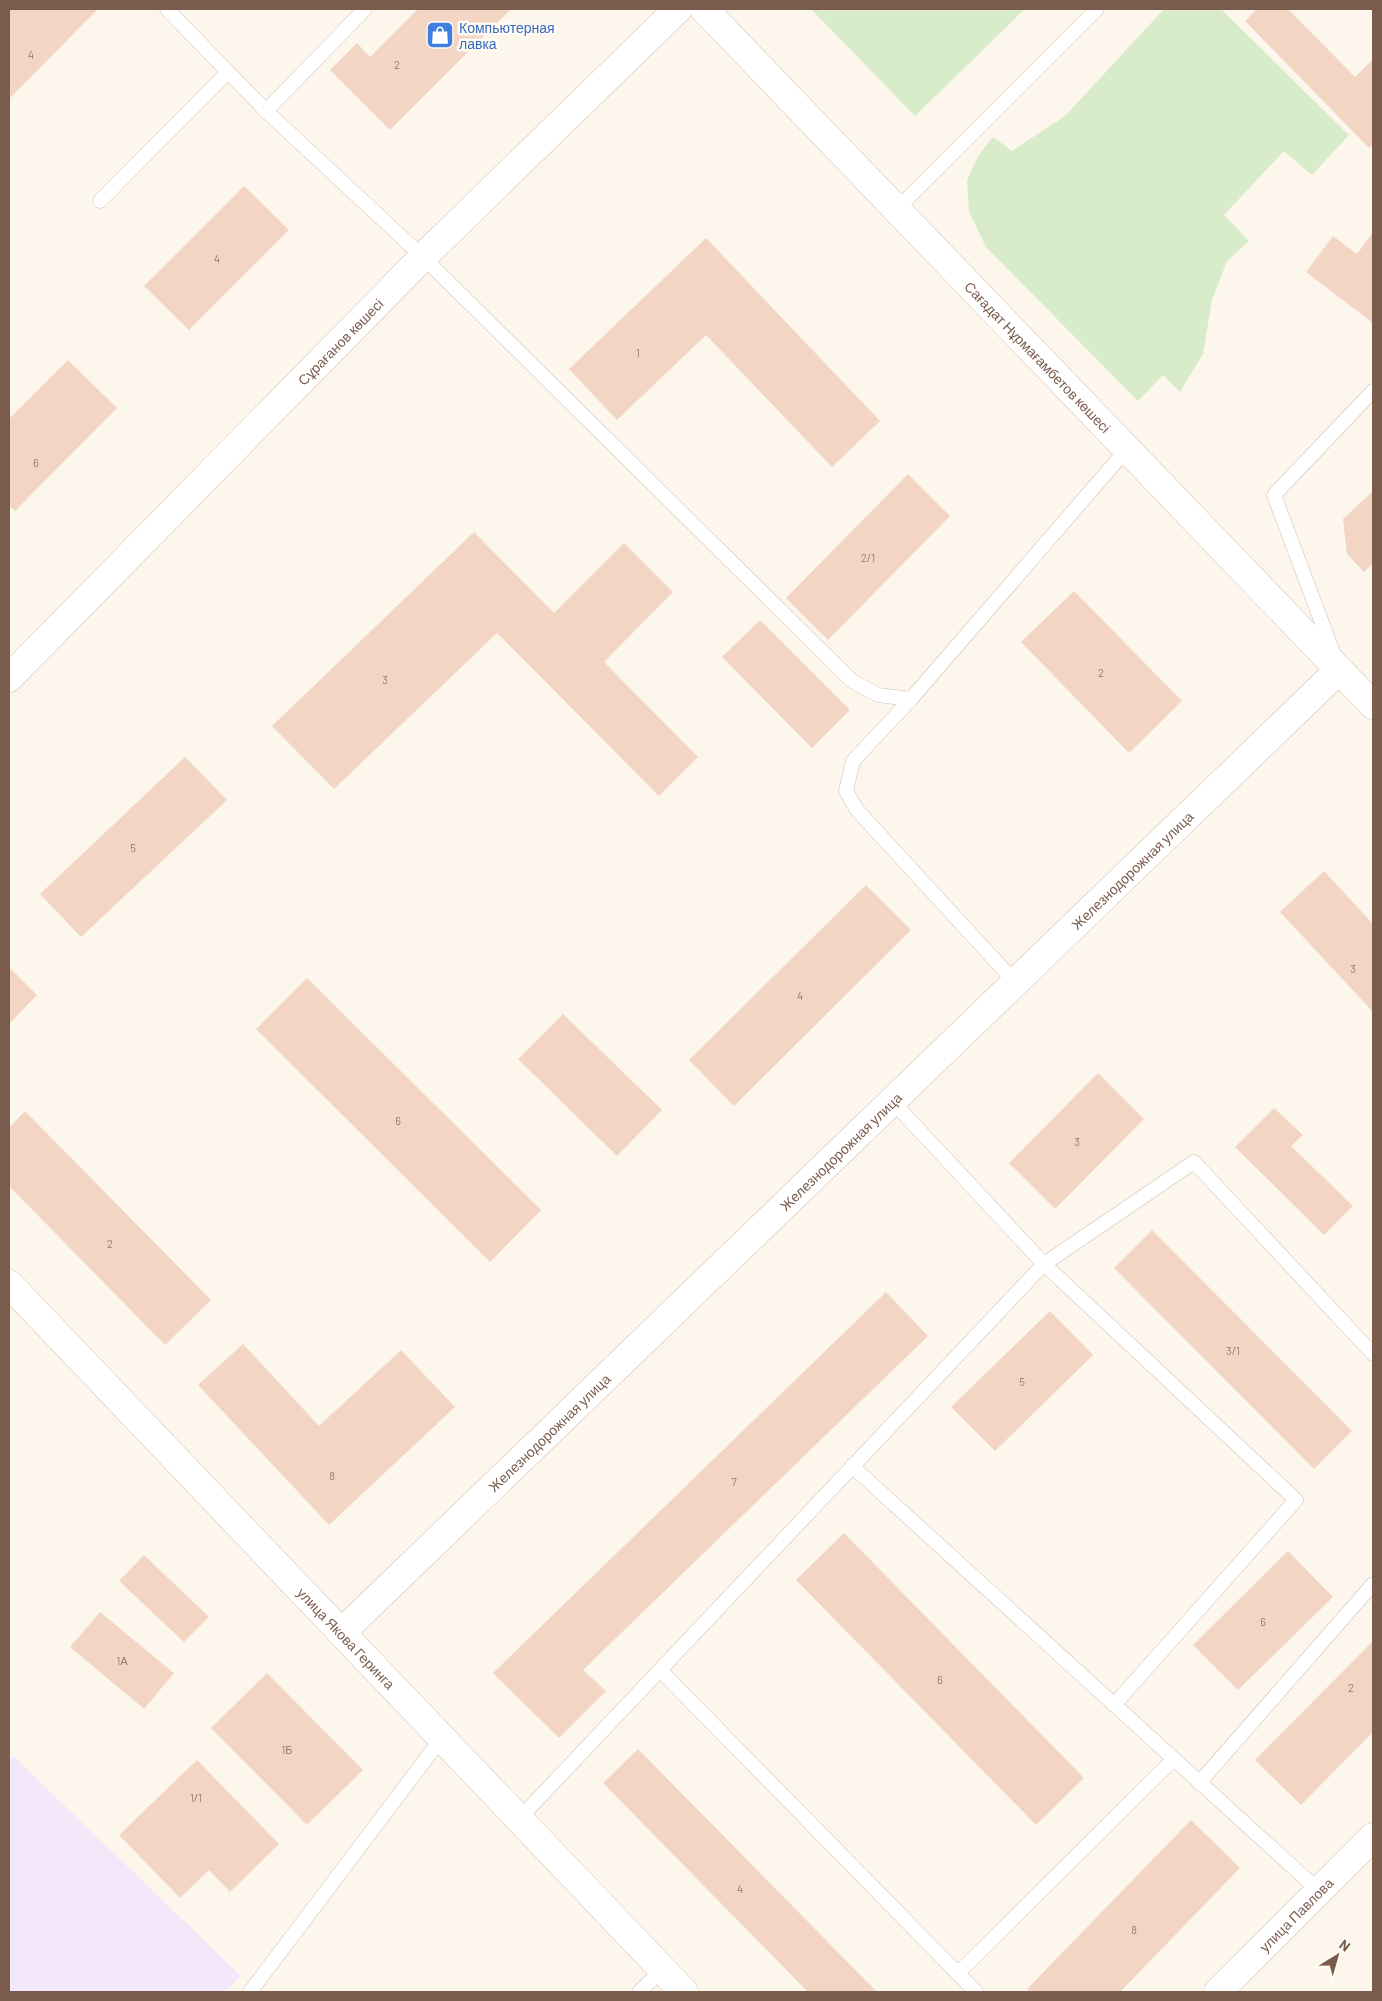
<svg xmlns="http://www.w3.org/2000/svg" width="1382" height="2001" font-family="Barlow,sans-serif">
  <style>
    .education { fill: #f3e8fa }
    .green { fill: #d8ecc9 }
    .building { fill: #f3d5c3 }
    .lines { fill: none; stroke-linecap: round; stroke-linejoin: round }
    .lane-casing { stroke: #d1beb0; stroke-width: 15 }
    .street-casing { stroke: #d1beb0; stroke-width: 29 }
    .secondary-casing { stroke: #d6c0b0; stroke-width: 29 }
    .lane { stroke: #fff; stroke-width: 14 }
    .street { stroke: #fff; stroke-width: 28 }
    .secondary { stroke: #fff; stroke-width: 28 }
    .labels { text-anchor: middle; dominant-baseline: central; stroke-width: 5; stroke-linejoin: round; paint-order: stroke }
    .number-label { font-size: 11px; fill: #987a6a }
    .shop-label { font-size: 14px; fill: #366cbe; stroke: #fffaf3; text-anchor: start }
    .street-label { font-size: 14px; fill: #7a5c4d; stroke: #fffaf3 }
  </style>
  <rect width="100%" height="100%" fill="#fdf6ec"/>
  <!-- education -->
  <path class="education" d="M13,1756L241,1976L225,1992H9V1761Z"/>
  <!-- green -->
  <path class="green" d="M811,9H1025L915,116Z
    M1164,9H1221L1349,135L1312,175L1284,151L1224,215L1249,241L1227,261L1212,300L1203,354L1180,392L1163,375L1138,401L986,247L969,212L967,180L978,156L993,137L1012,151L1065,116Z"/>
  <!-- building -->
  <path class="building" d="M9,9H98L9,99Z
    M418,9H511L390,130L330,70L357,43L370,57Z
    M1257,9H1288L1355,77L1373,59V144L1369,148L1245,21Z
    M244,186L289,230L189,330L144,286Z
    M1373,232V323L1306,272L1333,236L1357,254Z
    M706,238L880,421L832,467L706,335L617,420L569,369Z
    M68,360L117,408L15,511L9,505V419Z
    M908,474L950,516L828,640L786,598Z
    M1373,491V563L1364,572L1347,554L1343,519Z
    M474,532L554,613L624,543L673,592L604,662L698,757L659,796L497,633L334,789L272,726Z
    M1074,591L1182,701L1129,753L1021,642Z
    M760,620L850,710L812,748L722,657Z
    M185,757L227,800L81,937L40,894Z
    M1324,871L1373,924V1012L1280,912Z
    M866,885L911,930L734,1106L689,1060Z
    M9,967L37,995L9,1024Z
    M307,978L541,1210L490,1262L256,1029Z
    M563,1014L662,1110L617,1156L518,1059Z
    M1098,1073L1144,1119L1055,1209L1009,1163Z
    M1274,1108L1303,1135L1291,1146L1353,1206L1324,1235L1235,1147Z
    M25,1111L211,1300L165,1345L9,1186V1128Z
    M1152,1230L1352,1431L1314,1469L1114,1268Z
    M886,1292L928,1336L583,1670L606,1691L559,1738L493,1673Z
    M1050,1311L1093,1355L995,1451L951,1407Z
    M243,1344L319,1426L401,1350L455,1407L329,1525L198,1385Z
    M844,1533L1084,1778L1036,1825L796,1580Z
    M1288,1551L1333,1597L1238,1690L1193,1645Z
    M144,1555L209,1617L184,1642L119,1581Z
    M100,1612L174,1673L144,1709L70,1647Z
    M1373,1641V1732L1301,1805L1255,1760Z
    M267,1673L363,1770L307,1825L211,1728Z
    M638,1749L877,1992H808L603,1783Z
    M197,1760L279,1844L230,1892L209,1870L180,1898L119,1835Z
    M1191,1820L1240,1868L1120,1992H1030L1027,1989Z"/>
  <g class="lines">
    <!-- lane casing -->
    <g class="lane-casing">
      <path id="lane" d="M167,9L266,111L423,257L852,681L878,695L911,699L853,761L846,791L857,810L1015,982
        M266,111L365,9
        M100,201L228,72
        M897,209L1097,9
        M1334,655L1274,495L1373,391
        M911,699L1127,449
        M892,1101L1044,1264L1194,1162L1373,1354
        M852,1466L1318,1890
        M660,1670L976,1992
        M1199,1783L1373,1584
        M519,1819L1044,1264L1296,1500L1114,1705
        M958,1973L1174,1759
        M250,1992L441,1739
        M639,1992L662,1970"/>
    </g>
    <!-- street casing -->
    <g class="street-casing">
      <g id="street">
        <path id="s1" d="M341,1633L1339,670"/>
        <path id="s2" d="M1218,1992L1373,1837"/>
      </g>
    </g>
    <!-- secondary casing -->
    <g class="secondary-casing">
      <g id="secondary">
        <path id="s3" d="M704,9L1373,705"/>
        <path id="s4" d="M9,678L423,257L678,9"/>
        <path id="s5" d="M9,1284L684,1992"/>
      </g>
    </g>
    <!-- lane -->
    <use href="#lane" class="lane"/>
    <!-- street -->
    <use href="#street" class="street"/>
    <!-- secondary -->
    <use href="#secondary" class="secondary"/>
  </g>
  <!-- icons -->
  <defs>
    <g id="shop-square" transform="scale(1.4375)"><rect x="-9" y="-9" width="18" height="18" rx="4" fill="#3f7fe0" stroke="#fffaf3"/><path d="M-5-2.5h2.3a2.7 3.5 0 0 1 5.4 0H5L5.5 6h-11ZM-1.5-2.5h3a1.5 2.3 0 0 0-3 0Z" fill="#fff"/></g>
  </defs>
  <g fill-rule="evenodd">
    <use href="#shop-square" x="440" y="35"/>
  </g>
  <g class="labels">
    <!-- number labels -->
    <g class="number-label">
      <text x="31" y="54">4</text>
      <text x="397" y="64">2</text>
      <text x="217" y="258">4</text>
      <text x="638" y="352">1</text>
      <text x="36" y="462">6</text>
      <text x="868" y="557">2/1</text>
      <text x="1101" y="672">2</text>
      <text x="385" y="679">3</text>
      <text x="133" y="847">5</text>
      <text x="1353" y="968">3</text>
      <text x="800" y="995">4</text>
      <text x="398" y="1120">6</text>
      <text x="1077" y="1141">3</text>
      <text x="110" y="1243">2</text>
      <text x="1233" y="1350">3/1</text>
      <text x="1022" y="1381">5</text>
      <text x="332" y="1475">8</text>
      <text x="734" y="1481">7</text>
      <text x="1263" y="1621">6</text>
      <text x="122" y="1660">1А</text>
      <text x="940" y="1679">6</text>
      <text x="1351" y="1687">2</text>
      <text x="287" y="1749">1Б</text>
      <text x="196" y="1797">1/1</text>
      <text x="740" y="1888">4</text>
      <text x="1134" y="1929">8</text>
    </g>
    <!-- shop labels -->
    <g class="shop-label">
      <text x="459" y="27">Компьютерная<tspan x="459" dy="16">лавка</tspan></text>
    </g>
    <!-- street labels -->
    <g class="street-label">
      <text stroke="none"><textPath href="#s4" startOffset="472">Сұрағанов көшесі</textPath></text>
      <text stroke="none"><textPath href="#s3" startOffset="482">Сағадат Нұрмағамбетов көшесі</textPath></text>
      <text stroke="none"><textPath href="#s1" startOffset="1099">Железнодорожная улица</textPath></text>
      <text stroke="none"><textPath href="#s1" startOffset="694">Железнодорожная улица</textPath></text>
      <text stroke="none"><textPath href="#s1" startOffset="289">Железнодорожная улица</textPath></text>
      <text stroke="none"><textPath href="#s5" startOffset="489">улица Якова Геринга</textPath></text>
      <text stroke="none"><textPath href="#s2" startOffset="110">улица Павлова</textPath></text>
    </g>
  </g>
  <!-- border -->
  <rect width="1382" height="2001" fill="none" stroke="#7a5c4d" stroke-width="20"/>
  <!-- north arrow -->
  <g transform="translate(1337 1956) rotate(37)" stroke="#fffaf3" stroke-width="4" paint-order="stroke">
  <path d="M0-4L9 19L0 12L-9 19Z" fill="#7a5c4d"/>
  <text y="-8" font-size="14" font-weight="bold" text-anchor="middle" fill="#7a5c4d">N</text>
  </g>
</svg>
